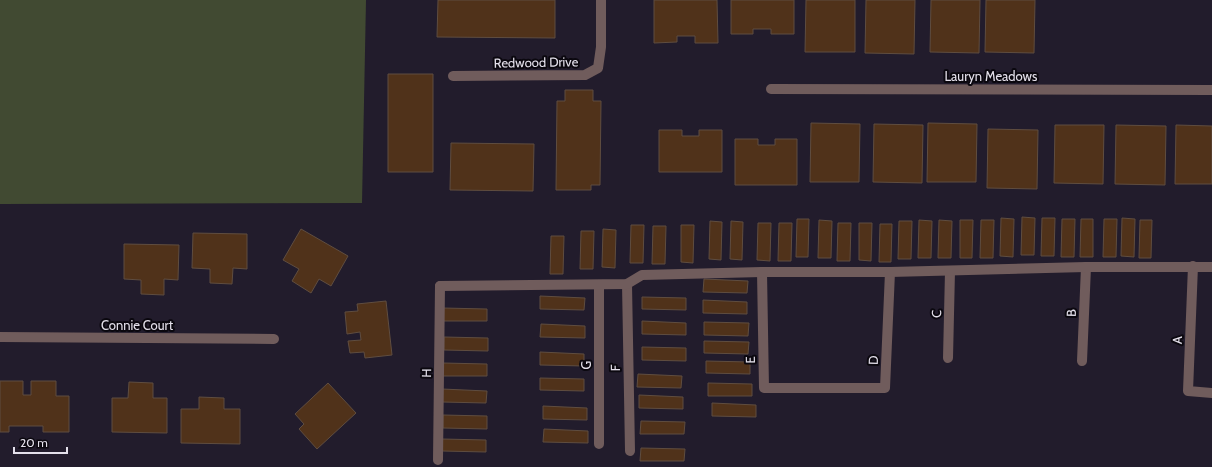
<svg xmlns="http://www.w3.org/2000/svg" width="1212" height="467" font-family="Cabin,sans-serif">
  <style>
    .green { fill: #414a32 }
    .building { fill: #50321a; stroke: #5f4d40 }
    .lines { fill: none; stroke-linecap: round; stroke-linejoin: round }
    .service { stroke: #705c5c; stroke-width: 10 }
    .minor { stroke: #705c5c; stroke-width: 10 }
    .labels { text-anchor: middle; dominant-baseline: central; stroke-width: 4; stroke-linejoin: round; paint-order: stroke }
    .street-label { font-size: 13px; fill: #e4e0eb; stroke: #0b080f }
  </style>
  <rect width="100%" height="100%" fill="#221c2c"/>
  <!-- green -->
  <path class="green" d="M0,0H366L362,203L0,204Z"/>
  <!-- building -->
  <path class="building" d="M438,0H555V38L437,37Z
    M654,0H717L718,43H695V36H677V42L654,43Z
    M731,0H794V34H771V29H753V34H731Z
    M806,0H855V52H805Z
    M866,0H915L914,54L865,53Z
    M931,0H980L979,53L930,52Z
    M986,0H1035L1034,53L985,52Z
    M388,74H433V172H388Z
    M565,90H593V101H601L600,185H591V190H556L557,101H565Z
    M811,123L860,124L859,182H810Z
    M928,123L977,124L976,182H927Z
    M874,124L923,125L922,183L873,182Z
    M1055,125H1104L1103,184L1054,183Z
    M1116,125L1166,126L1165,185L1115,184Z
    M1176,125L1212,126V184H1175Z
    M988,129L1038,130L1037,189L987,188Z
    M659,130H682V136H699V130H722V172H659Z
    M735,139H758V145H775V139H797V185H735Z
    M451,143L534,144L533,191L450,190Z
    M1022,217L1035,218L1034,255H1021Z
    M1001,218L1014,219L1013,257L1000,256Z
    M1042,218H1055L1054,256H1041Z
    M1122,218L1135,219L1134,257L1121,256Z
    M797,219H809L808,257H796Z
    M1062,219H1075L1074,257H1061Z
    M1081,219H1093V257H1080Z
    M1104,219H1117L1116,257H1103Z
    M819,220L832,221L831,258H818Z
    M919,220L932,221L931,258H918Z
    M939,220L952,221L951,258H938Z
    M960,220H973L972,258H960Z
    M981,220H994L993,258H980Z
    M1140,220H1152L1151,258H1139Z
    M710,221L722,222L721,260L709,259Z
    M731,221L743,222L742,260L730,259Z
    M899,221H912L911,259H898Z
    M758,223H771L770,261L757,260Z
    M779,223H792L791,261H778Z
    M838,223H851L850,261H837Z
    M859,223H872L871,261L859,260Z
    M880,224H892L891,262H879Z
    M631,225H644L643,263H630Z
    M681,225H694L693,263L681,262Z
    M653,226H666L665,264H652Z
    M301,229L348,256L331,286L319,279L311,293L292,281L299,269L283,260Z
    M603,229L616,230L615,268L602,267Z
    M581,231H594L593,269H580Z
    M193,233L247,234V269L233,268L232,284L210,283V269L192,268Z
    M551,236H564L563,274H550Z
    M124,244L179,245L178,280L164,279V295L141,294V280L124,279Z
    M704,279L748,281L747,293L703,292Z
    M540,296L585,298L584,310L540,309Z
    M642,297L686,298V310L642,309Z
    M703,300L747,302V314L703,313Z
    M386,301L392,355L365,358L364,352L350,353L348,341L361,340L360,332L347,334L345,312L358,311L357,304Z
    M443,308L487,309V321H443Z
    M642,321L686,323V335L642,334Z
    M704,322L749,323L748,336L704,335Z
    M541,324L585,326V338L540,337Z
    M444,337L488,338V351L444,350Z
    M704,341L749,342L748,354L704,353Z
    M642,347L686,348V361L642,360Z
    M540,352L584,354V366L540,365Z
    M706,361L750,362V374L706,373Z
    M443,363L487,364V376H442Z
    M638,374L682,376L681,388L637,387Z
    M540,378L584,379V391L540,390Z
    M0,381H23V395H31V381H56V396H69V432H43V426H9V432H0Z
    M129,382L153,383V398H167V433L112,432V398H128Z
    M328,383L356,413L317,449L299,429L304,424L295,414Z
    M708,383L752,384V396H708Z
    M442,389L487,391L486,403L442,402Z
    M639,395L683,397V409L639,408Z
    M199,397L224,398V409H240V444L181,443V409H199Z
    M712,403L756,405V417L712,416Z
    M543,406L587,408V420L543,419Z
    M443,415L487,416V429L443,428Z
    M641,421L685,422L684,434H640Z
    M544,429L588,431V443L543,442Z
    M442,439L486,440V452L442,451Z
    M641,448L685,449L684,461H640Z"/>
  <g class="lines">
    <!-- service -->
    <path class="service" d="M453,76L585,75L598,68L601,47V0
      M1193,266L1188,391L1212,393
      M762,272L764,388H885L890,272
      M627,284L630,451
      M599,285V444
      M948,358L950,271
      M1082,361L1086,267
      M438,460L440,286"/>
    <!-- minor -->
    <path class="minor" d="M771,89L1212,90
      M440,286L627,284L642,275L762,272H890L1086,267H1212
      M0,337L274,339"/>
  </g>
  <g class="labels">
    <!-- street labels -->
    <g class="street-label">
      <text transform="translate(536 62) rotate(-1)">Redwood Drive</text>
      <text x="991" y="76">Lauryn Meadows</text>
      <text transform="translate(1071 313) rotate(-88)">B</text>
      <text transform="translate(936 314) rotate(-89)">C</text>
      <text x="137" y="325">Connie Court</text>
      <text transform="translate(1177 340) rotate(-88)">A</text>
      <text transform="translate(750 360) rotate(-91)">E</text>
      <text transform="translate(873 360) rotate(-88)">D</text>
      <text transform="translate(586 365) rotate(-90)">G</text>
      <text transform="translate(615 368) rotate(-91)">F</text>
      <text transform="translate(426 373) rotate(-89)">H</text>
    </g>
  </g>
  <!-- scale -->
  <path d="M14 447v6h53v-6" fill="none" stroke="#e4e0eb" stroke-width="2"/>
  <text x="20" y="447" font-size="12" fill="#e4e0eb" stroke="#0b080f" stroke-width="3" paint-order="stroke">20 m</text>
</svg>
